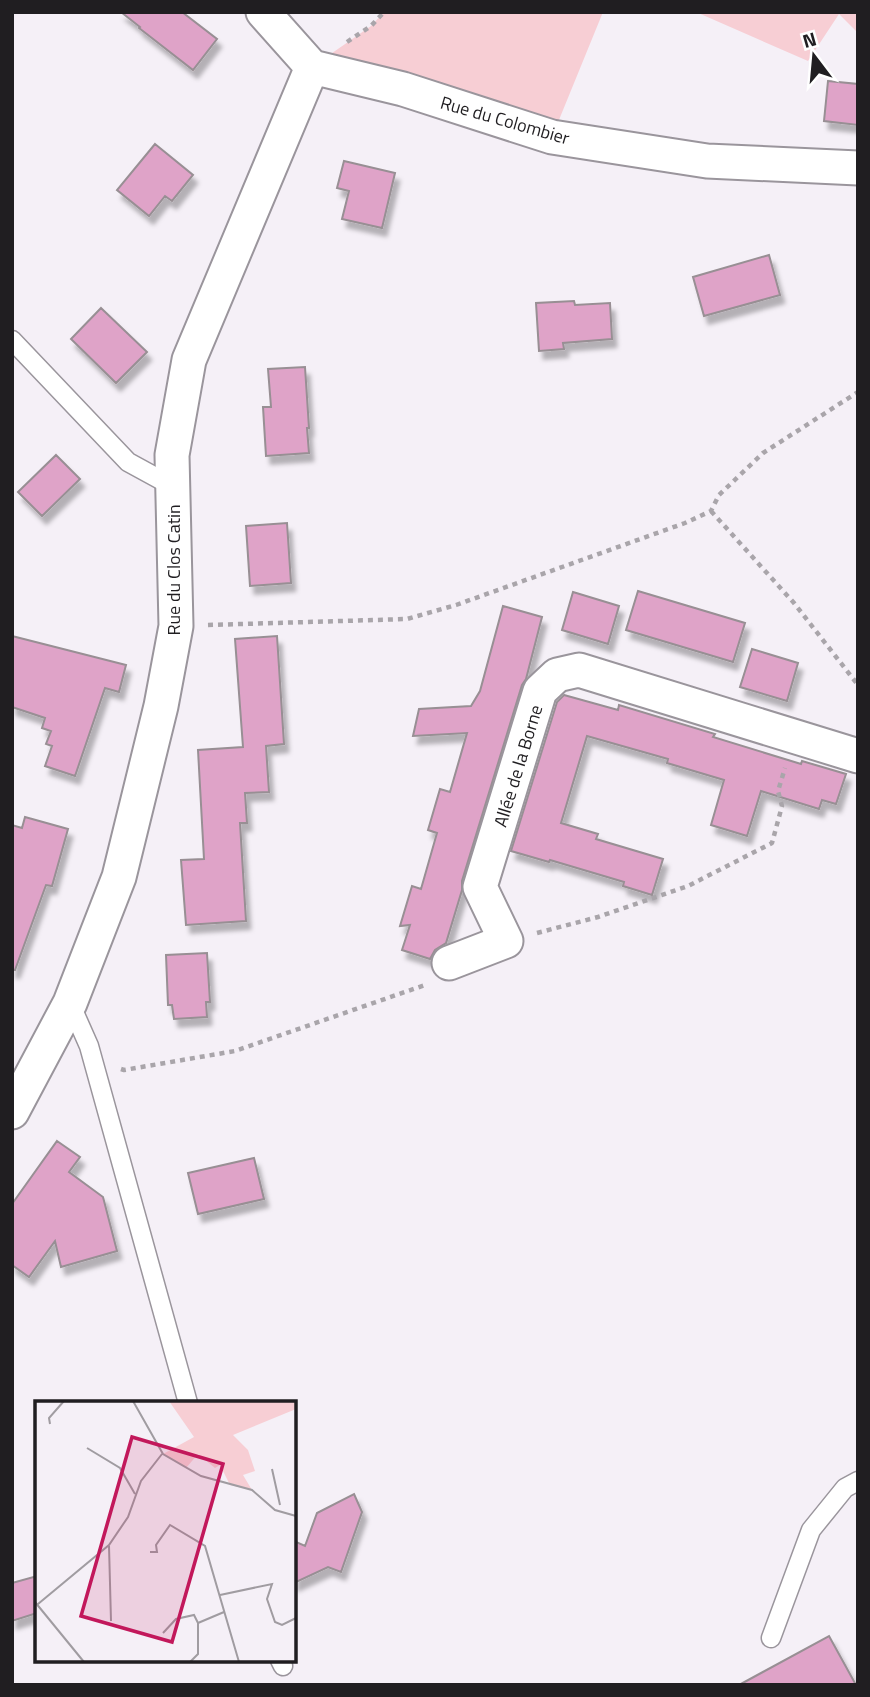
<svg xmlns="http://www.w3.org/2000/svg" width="870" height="1697" font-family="'Titillium Web',sans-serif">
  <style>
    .green { fill: #f7ced4 }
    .building { fill: #dfa3c8; stroke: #988f94; stroke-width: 2; filter: url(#shadow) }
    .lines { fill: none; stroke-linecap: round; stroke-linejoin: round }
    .service-casing { stroke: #9a959c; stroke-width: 21 }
    .minor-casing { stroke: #9a959c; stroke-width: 37 }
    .path { stroke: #a9a5aa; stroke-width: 4.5; stroke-dasharray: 5 5; stroke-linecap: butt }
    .service { stroke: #fff; stroke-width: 18 }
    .minor { stroke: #fff; stroke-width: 33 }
    .labels { text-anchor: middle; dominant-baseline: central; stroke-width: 6; stroke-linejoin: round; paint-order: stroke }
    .street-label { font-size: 18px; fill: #201e21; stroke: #fff }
    .inset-road { fill: none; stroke: #a09ca1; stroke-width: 2 }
    .view { fill: #c2185b; fill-opacity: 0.15; stroke: #c2185b; stroke-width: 3.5 }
    .inset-edge { fill: none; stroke: #201e21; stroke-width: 3.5 }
  </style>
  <defs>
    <filter id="shadow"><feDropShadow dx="4.5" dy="8" stdDeviation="2" flood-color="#0004"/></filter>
  </defs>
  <rect width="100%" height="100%" fill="#f5f0f7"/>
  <!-- green -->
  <path class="green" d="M384,12H603L552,137L312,67L371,26Z
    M696,12H858V33L839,14L808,61Z"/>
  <!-- building -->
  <path class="building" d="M121,12H182L217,39L193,70L139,28L140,27Z
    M828,81L858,84V125L824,121Z
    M155,144L193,175L172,201L165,196L149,216L117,190Z
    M344,161L395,173L382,228L342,219L349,191L337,188Z
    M769,255L780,295L704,316L693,277Z
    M574,301L575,305L610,303L612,339L563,343L564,349L539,351L536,303Z
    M101,308L147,352L116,383L71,339Z
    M305,367L309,428H307L309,453L266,456L263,407H271L268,369Z
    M56,455L80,479L42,516L18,492Z
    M287,523L291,583L250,586L246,526Z
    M638,591L745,623L733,662L626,630Z
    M573,592L619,606L608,644L562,630Z
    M503,606L542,617L526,679L522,685L462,881V890L446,943L435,950L430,959L402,950L410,925L400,926L412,886L421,889L437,833L428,830L440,789L450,792L467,733L413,736L419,709L471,706L480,691Z
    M12,636L126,665L119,692L105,688L75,776L45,766L52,746L46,744L51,731L42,728L45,718L12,707Z
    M277,636L284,744L266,746L269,792L245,793L247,823H240L246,921L186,925L181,860L204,859L198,750L243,747L235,639Z
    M752,649L798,663L787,701L740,687Z
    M564,695L618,710L619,705L715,734L713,737L801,764L802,761L846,774L836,804L822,800L819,809L761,791L747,836L711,825L724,780L667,763L668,759L587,736L561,823L598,834L596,839L663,859L652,895L623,886L624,882L550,860L549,862L511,851L557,702Z
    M25,817L68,829L52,886L46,885L15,970H12V825L22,828Z
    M207,953L210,1002H206L207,1017L174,1019L172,1005H168L166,955Z
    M57,1141L80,1157L69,1172L103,1197L117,1251L61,1267L55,1241L29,1277L12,1265V1204Z
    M254,1158L264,1199L198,1214L188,1173Z
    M354,1494L362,1512L341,1572L328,1567L294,1583V1541L305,1546L317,1513Z
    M37,1576V1613L12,1621V1583Z
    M829,1636L856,1685H739Z"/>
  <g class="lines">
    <!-- service casing -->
    <g class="service-casing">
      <path id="service" d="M12,340L128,462L172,486
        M70,1003L89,1046L188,1403
        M771,1638L811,1530L845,1488L858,1481
        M280,1660L283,1666"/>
    </g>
    <!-- minor casing -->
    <g class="minor-casing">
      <path id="minor" d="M263,12L312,67L403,89L552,137L707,161L858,168
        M449,963L506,941L480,887L540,691L557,675L579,670L858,756
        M12,1112L70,1003L119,877L161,706L176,626L172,455L189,360L312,67"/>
    </g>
    <!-- path -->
    <path class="path" d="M347,42L371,26L384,12
      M711,511L794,603L858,685
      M208,625L407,619L456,605L685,523L711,511L719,495L763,453L858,392
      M537,933L598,917L688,886L772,843L782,806L778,791L785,768
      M121,1069L124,1070L235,1051L425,985"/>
    <!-- service -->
    <use href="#service" class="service"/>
    <!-- minor -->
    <use href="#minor" class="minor"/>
  </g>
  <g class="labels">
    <!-- street labels -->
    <g class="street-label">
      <text transform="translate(505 120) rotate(16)">Rue du Colombier</text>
      <text transform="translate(173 570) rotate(-90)">Rue du Clos Catin</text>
      <text transform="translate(518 766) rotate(-73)">Allée de la Borne</text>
    </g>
  </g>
  <!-- overview -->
  <g transform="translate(35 1401)">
    <rect width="261" height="261" fill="#f5f0f7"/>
    <path d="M134,0H261V8L198,34L213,49L220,70L208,74L217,89L195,84L185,64L180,67L163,53L151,67L128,53L159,36Z" fill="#f7ced4"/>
    <path class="inset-road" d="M98,0L128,53L166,75L217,89L240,109L261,115M15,23L14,17L29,0M52,47L85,67L100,93M237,68L245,104M74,145L76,220M115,151H122L121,144L135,124L170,145L204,261M185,194L237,183L232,198L240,221L247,224L261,217M0,201L49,261M3,203L74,144L93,116L106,80L127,53M128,232L141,218L159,214L163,222M155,261L163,253V222L189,211"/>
    <path class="view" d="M97,36L188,63L137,241L46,215Z"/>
    <rect width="261" height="261" class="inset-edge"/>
  </g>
  <!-- border -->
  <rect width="870" height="1697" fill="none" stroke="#201e21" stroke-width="28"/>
  <!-- north arrow -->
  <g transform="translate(814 56) rotate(344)" stroke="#ffffff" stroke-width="5" paint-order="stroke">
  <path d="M0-5L12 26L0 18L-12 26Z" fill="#201e21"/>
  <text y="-10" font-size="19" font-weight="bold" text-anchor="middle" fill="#201e21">N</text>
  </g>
</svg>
